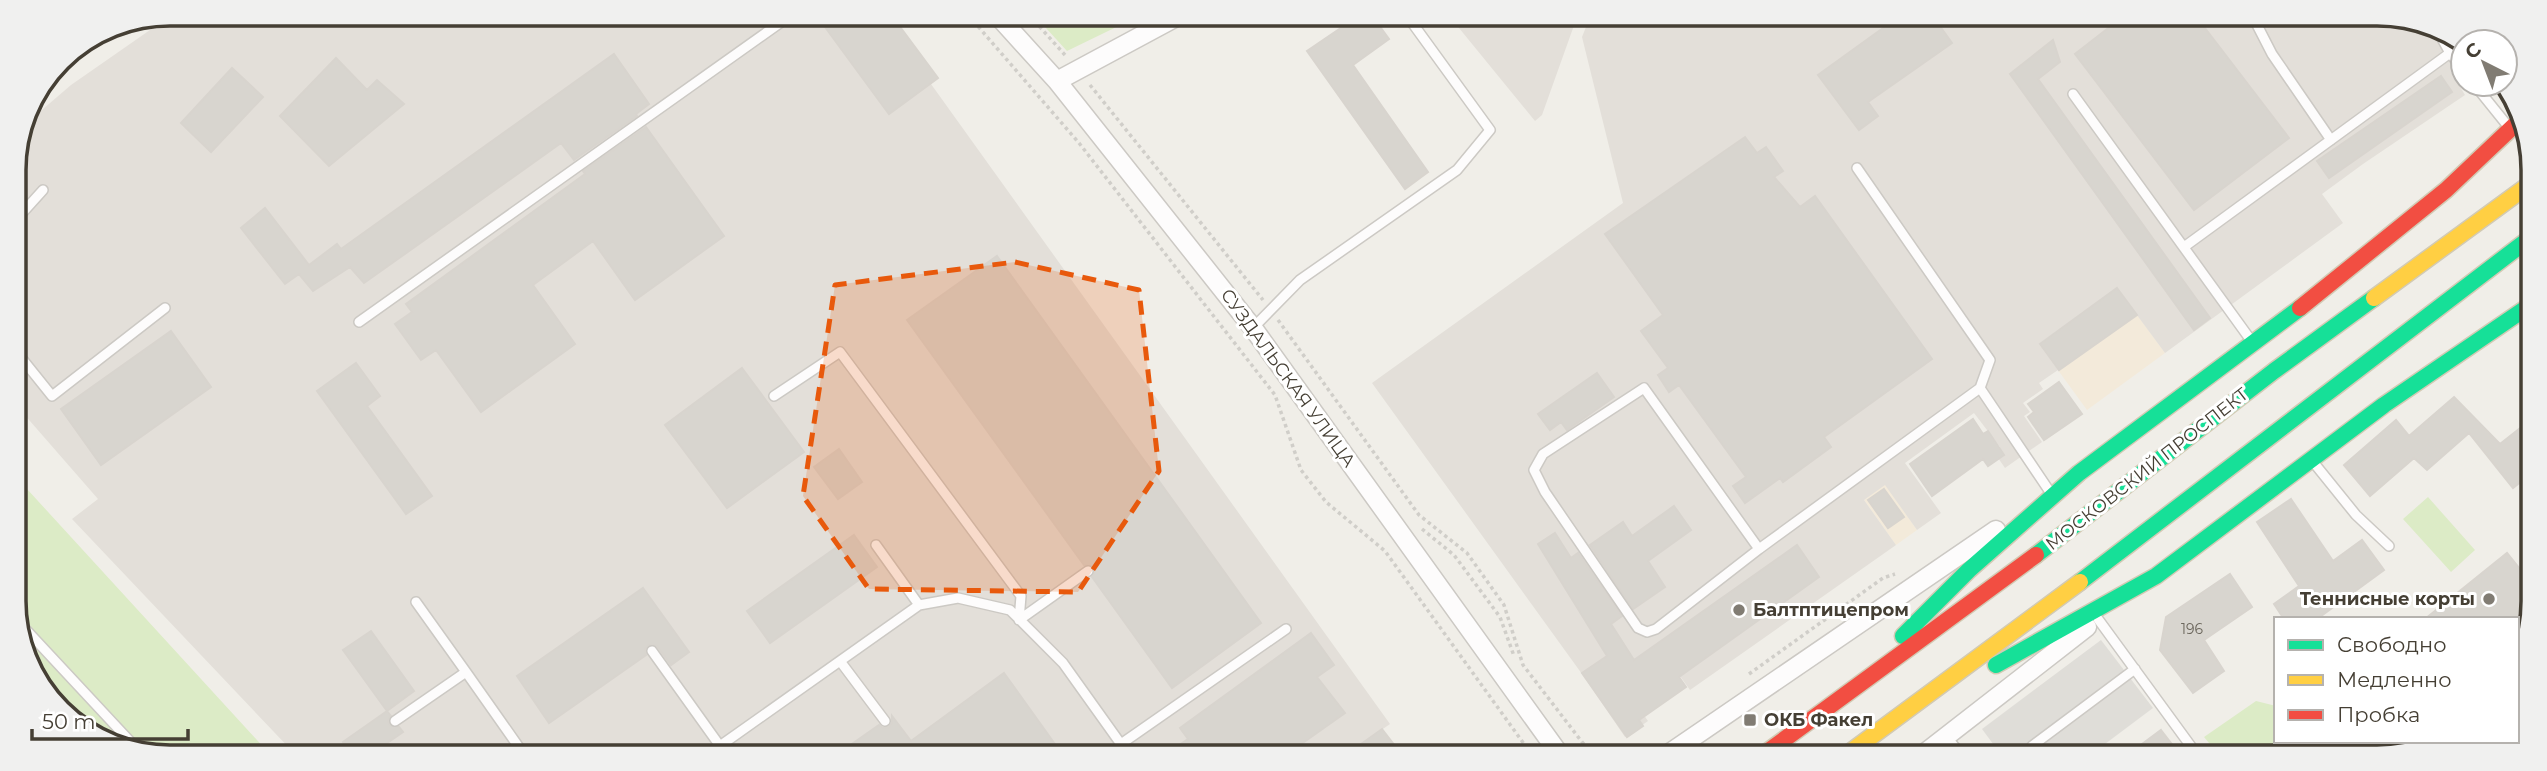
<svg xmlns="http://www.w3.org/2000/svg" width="2547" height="771" font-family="Montserrat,sans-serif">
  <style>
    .commercial { fill: #f3eada }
    .industrial { fill: #e3dfd9 }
    .green { fill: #dcebc6 }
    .parking { fill: #dfddd8 }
    .building { fill: #d8d5cf; stroke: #d8d4ce; stroke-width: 2 }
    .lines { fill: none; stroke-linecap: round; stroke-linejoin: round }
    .lane-casing { stroke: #ccc9c4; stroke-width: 12 }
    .street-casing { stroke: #ccc9c4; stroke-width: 21 }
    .fast-casing { stroke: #d2cab4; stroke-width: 19 }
    .slow-casing { stroke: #d2cab4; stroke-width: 19 }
    .jam-casing { stroke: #d2cab4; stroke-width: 19 }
    .path { stroke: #d0cec9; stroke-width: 3.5; stroke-dasharray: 3.5 3.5; stroke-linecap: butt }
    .lane { stroke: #fdfcfc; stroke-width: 9 }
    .street { stroke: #fdfcfc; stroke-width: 18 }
    .fast { stroke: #16e098; stroke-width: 16 }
    .slow { stroke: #ffcf43; stroke-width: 16 }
    .jam { stroke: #f24e42; stroke-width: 16 }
    .marked { fill: #e8590c; fill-opacity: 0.2; stroke: #e8590c; stroke-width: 5; stroke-dasharray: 14 9; stroke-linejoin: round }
    .poi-dot { fill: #817c73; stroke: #fff; stroke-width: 2.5 }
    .labels { text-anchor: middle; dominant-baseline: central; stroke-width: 6; stroke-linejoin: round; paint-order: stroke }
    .number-label { font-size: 14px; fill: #6b665c }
    .street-label { font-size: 18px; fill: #453f34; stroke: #fff }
    .poi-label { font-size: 18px; font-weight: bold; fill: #453f34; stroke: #fff; text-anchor: start }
    .rim { fill: none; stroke: #453f34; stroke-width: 3.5 }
  </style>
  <rect width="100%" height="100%" fill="#f0eee8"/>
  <!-- commercial -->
  <path class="commercial" d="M2117,287L2165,353L2087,410L2039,344Z
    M1885,484L1917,530L1896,545L1864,500Z"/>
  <!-- industrial -->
  <path class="industrial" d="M173,14L892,16L938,78L931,84L1390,724L1347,754L293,752L72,519L98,499L16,405L14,160L22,127L71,85Z
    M1450,17H1577L1542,115L1535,121Z
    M1590,17L2417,19L2463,48V57L2451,72L2465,95L2363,164L2322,194L2343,223L2165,353L2117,288L2039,344L2058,370L2039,383L2043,389L2023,403L2030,412L2024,416L2042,442L2005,468L1994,452L2000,447L1974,413L1905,463L1941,513L1917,530L1885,485L1864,500L1896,545L1690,690L1670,662L1628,692L1648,721L1625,737L1582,674L1372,383L1623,203L1582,37Z"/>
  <!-- green -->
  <path class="green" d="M1035,16H1139L1067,51Z
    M16,477L268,752H130L53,704L17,631Z
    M2428,497L2475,550L2451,572L2403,519Z
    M2256,701L2276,706V741H2310L2340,749L2343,741H2372L2387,757L2220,756L2204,737Z"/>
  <!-- parking -->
  <path class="parking" d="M2101,640L2153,708L2089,756H2002L1982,729Z"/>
  <!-- building -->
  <path class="building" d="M817,16H892L938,78L889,114Z
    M1357,17H1373L1389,39L1353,65L1428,172L1405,189L1307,51Z
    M1897,18H1934L1952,43L1868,102L1878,116L1859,130L1818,75Z
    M2120,19H2198L2289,138L2194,210L2075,54Z
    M2053,40L2060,62L2038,79L2210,318L2194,330L2010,74Z
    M614,54L649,104L636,114L637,116L574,160L561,143L364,283L350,267L313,291L299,274L285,284L241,228L265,208L309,265L337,244L341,249Z
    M336,58L367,90L377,80L404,104L329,166L280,116Z
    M232,68L263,97L211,152L181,123Z
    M2441,76L2452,92L2329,178L2317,161Z
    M646,127L724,236L635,300L593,241L533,285L575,344L481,412L436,350L421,360L395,324L412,312L406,304L585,174L583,171Z
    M1745,137L1757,153L1766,147L1783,171L1774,177L1800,207L1815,196L1932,359L1824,437L1831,447L1783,482L1780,478L1745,503L1733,486L1746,477L1679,385L1669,392L1658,375L1668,368L1641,331L1663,315L1605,234Z
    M997,256L1261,623L1172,688L1092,577L1095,571L1093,566L1084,565L907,320Z
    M2117,288L2137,315L2059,370L2040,344Z
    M171,331L211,387L101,465L61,409Z
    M356,363L380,396L367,406L432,496L406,514L317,391Z
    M742,368L804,452L727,508L665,425Z
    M1597,373L1614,397L1567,430L1561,422L1550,430L1538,414Z
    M2059,382L2082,414L2044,440L2028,417L2034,412L2028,404Z
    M2454,397L2500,444L2529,421V475L2513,488L2469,433L2427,470L2414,458L2370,496L2344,465L2396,420L2409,436Z
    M1973,419L1983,434L1988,431L2004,455L1988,466L1983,459L1932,496L1910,464Z
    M839,449L862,482L838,499L814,467Z
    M1884,489L1904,517L1888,528L1868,500Z
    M2291,499L2333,561L2362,540L2384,570L2317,619H2284L2274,604L2299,586L2257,522Z
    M1674,506L1691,530L1648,561L1665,587L1633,609L1590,545L1623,522L1632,536Z
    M1555,533L1571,558L1578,553L1622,616L1611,624L1634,660L1797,545L1819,577L1679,677L1686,687L1639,720L1643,726L1627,737L1582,673L1607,656L1538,544Z
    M854,535L877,567L770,643L747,611Z
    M2507,553L2528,579V619H2425Z
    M2230,574L2252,607L2204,640L2224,671L2193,693L2160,650L2166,617Z
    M643,588L689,652L671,665L657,646L649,645L645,649L646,655L549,723L517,676Z
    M371,631L414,691L387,711L391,716L388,721L390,725L399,727L403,732L374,752H350L343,742L387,711L343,650Z
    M1311,633L1334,665L1317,677L1345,713L1287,754H1166L1188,739L1180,728Z
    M1004,673L1062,754L839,753L879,725L883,728L889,727L892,723V716L911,741Z
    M1382,729L1402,755L1347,754Z
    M2161,730L2181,756H2126Z"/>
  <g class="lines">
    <!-- lane casing -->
    <g class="lane-casing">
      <path id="lane" d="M2254,19L2272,54L2331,140
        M2439,33L2450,53L2463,70
        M2474,84L2507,125
        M2073,94L2250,339
        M1857,168L1990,360L1980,388L2050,492
        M15,221L43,190
        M2184,247L2450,53
        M359,322L791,15
        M1253,328L1300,280L1457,170L1490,130L1408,17
        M15,350L52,396L165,308
        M774,396L840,352L1021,596L1019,620L1088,571
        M2314,463L2356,515L2389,546
        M1759,549L1644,388L1543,454L1534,470L1545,492L1638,628L1647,632L1656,629L1759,549L1980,388
        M416,602L466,672
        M919,605L958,598L1010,610L1063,663L1128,754
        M2098,619L2198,756
        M17,620L140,752
        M652,651L720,746
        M840,661L885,721
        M395,721L466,672L523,753
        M1946,736L1962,756
        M1121,744L1286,629
        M2032,746L2135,669
        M710,753L919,605L876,545"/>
    </g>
    <!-- street casing -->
    <g class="street-casing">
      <path id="street" d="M998,16L1057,81L1253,328L1560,755
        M1057,81L1178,16
        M1667,755L1996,530
        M1921,756L2087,627"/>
    </g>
    <!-- fast casing -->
    <g class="fast-casing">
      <path id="fast" d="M2036,555L2274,371L2374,298
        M2080,582L2530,238
        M1903,636L1969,570L2079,473L2300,308
        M1996,665L2156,576L2384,405L2529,306"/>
    </g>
    <!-- slow casing -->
    <g class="slow-casing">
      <path id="slow" d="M2374,298L2530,184
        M1845,756L2080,582"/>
    </g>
    <!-- jam casing -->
    <g class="jam-casing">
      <path id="jam" d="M2300,308L2446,190L2520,120
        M1763,755L2036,555"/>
    </g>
    <!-- path -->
    <path class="path" d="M969,16L1079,143L1275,395L1301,470L1326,502L1385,551L1532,755
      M1030,16L1065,55
      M1090,85L1263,300
      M1278,320L1419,515L1467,553L1504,605L1523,665L1582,742L1594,755
      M1422,529L1454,555L1500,617L1514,656
      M1749,674L1883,578L1895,574
      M1632,755L1645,747"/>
    <!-- lane -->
    <use href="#lane" class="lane"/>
    <!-- street -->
    <use href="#street" class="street"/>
    <!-- fast -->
    <use href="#fast" class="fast"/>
    <!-- slow -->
    <use href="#slow" class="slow"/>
    <!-- jam -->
    <use href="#jam" class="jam"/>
  </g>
  <!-- marked area -->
  <path class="marked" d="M1015,262L1139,290L1159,471L1078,592L869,589L803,496L835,285Z"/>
  <!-- markers -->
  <g class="poi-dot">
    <circle cx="2489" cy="599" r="7"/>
    <circle cx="1739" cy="610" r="7"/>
    <rect x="1743" y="713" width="14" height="14" rx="3.5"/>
  </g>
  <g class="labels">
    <!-- number labels -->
    <g class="number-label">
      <text x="2192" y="629">196</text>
    </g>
    <!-- street labels -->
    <g class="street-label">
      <text transform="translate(1288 378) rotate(54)">СУЗДАЛЬСКАЯ УЛИЦА</text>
      <text transform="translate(2147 469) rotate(-38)">МОСКОВСКИЙ ПРОСПЕКТ</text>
    </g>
    <!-- poi labels -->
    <g class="poi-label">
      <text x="2475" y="599" text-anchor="end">Теннисные корты</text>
      <text x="1753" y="610">Балтптицепром</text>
      <text x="1764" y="720">ОКБ Факел</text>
    </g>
  </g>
  <!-- crop -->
  <path d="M0 0H2547V771H0ZM170 26H2377A144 144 0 0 1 2521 170V601A144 144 0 0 1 2377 745H170A144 144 0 0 1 26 601V170A144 144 0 0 1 170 26Z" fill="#f0f0ef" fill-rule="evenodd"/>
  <path class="rim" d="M170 26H2377A144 144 0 0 1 2521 170V601A144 144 0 0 1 2377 745H170A144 144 0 0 1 26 601V170A144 144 0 0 1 170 26Z"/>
  <!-- legend -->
  <rect x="2274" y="617" width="245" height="126" fill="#ffffff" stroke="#b5b2ae" stroke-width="2"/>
  <rect x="2288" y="640" width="35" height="10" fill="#16e098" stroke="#b5b2ae" stroke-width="2"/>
  <text x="2337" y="652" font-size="21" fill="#453f34">Свободно</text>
  <rect x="2288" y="675" width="35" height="10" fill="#ffcf43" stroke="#b5b2ae" stroke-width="2"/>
  <text x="2337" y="687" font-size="21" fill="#453f34">Медленно</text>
  <rect x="2288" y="710" width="35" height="10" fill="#f24e42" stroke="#b5b2ae" stroke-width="2"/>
  <text x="2337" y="722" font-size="21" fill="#453f34">Пробка</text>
  <!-- north arrow -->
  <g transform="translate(2484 63) rotate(318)"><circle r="33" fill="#ffffff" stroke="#b5b2ae" stroke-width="2"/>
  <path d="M0-5L12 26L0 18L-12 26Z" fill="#817c73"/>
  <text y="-10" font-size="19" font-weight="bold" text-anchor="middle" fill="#453f34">С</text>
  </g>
  <!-- scale -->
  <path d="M32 729v10h156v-10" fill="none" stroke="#453f34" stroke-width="3.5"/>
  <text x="42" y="729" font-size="21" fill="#453f34" stroke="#ffffff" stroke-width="5" paint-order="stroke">50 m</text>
</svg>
